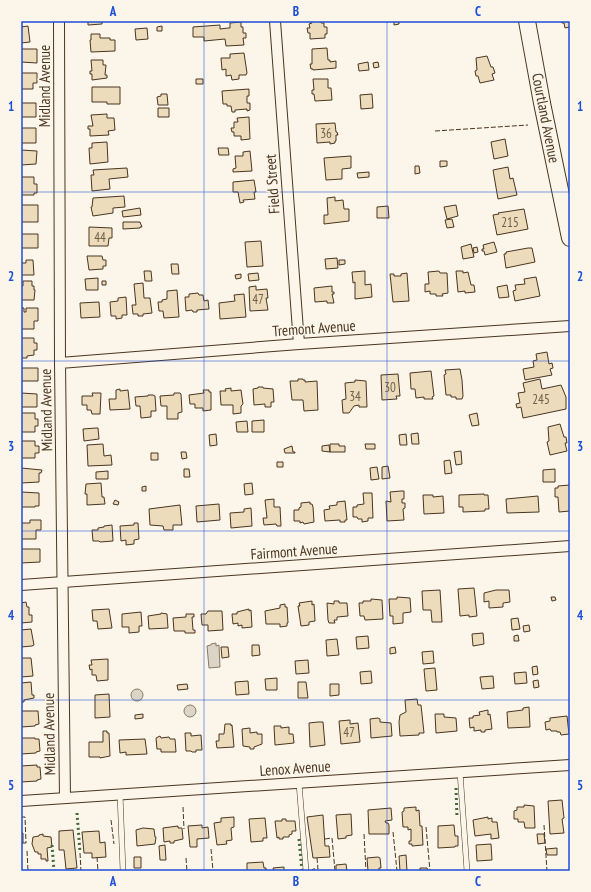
<svg xmlns="http://www.w3.org/2000/svg" width="591" height="892" font-family="'PT Sans Narrow',sans-serif">
  <style>
    .water { fill: #dcd4c6; stroke: #887966 }
    .building { fill: #ecdcbc; stroke: #4a3520 }
    .lines { fill: none; stroke-linecap: round; stroke-linejoin: round }
    .service-casing { stroke: #4a3520; stroke-width: 6 }
    .minor-casing { stroke: #4a3520; stroke-width: 12 }
    .primary-casing { stroke: #4a3520; stroke-width: 18 }
    .service { stroke: #fbf6e9; stroke-width: 5 }
    .minor { stroke: #fbf6e9; stroke-width: 10 }
    .primary { stroke: #fbf6e9; stroke-width: 16 }
    .hedge { stroke: #436837; stroke-width: 3; stroke-dasharray: 2 3; stroke-linecap: butt }
    .fence { stroke: #4a3520; stroke-width: 1; stroke-dasharray: 5 2; stroke-linecap: butt }
    .grid { fill: none; stroke: #1d4ed8; stroke-width: 1; stroke-opacity: 0.55 }
    .labels { text-anchor: middle; dominant-baseline: central; stroke-width: 3; stroke-linejoin: round; paint-order: stroke }
    .number-label { font-size: 13px; fill: #725f47 }
    .street-label { font-size: 15px; fill: #4a3520; stroke: #fbf6e9 }
    .neatline { fill: none; stroke: #1d4ed8; stroke-width: 1.5 }
    .grid-label { font-size: 13px; text-anchor: middle; font-weight: bold; fill: #1d4ed8 }
  </style>
  <rect width="100%" height="100%" fill="#fbf6e9"/>
  <!-- water -->
  <path class="water" d="M216,643V646L219,645L220,667L209,668L207,646L211,645V644Z
    M131 695a6 6 0 1 1 12 0a6 6 0 1 1-12 0Z
    M184 711a6 6 0 1 1 12 0a6 6 0 1 1-12 0Z"/>
  <!-- building -->
  <path class="building" d="M88,21H102V24L88,25Z
    M312,21H321V23H324V27H327V34H325V38L310,39V33H308L307,28H310L309,24L312,23Z
    M394,21H399V24L394,25Z
    M561,21H570V27L565,28L564,23H562Z
    M241,22V27H243V33H246V38H243L244,45L226,46L225,39L204,41V37H193V27L220,25V29L228,28H230V23Z
    M28,26L30,42L21,43V27Z
    M162,26V31H157V27Z
    M147,28L148,39L136,40L135,29Z
    M91,34H100V38H110V40H115V51L91,52L90,40H91Z
    M327,48L328,60H330V62L336,61V68L313,70V69H311L310,64H312V49Z
    M21,49H37V63L21,62Z
    M244,53L247,73L246,75H239V79L232,80L231,75L226,76V69L222,70L221,58H230V54Z
    M487,56L491,67H493L495,73L492,74L494,80L480,83L478,76H476L475,71L477,70L476,58Z
    M91,60H103V65H106L105,75H107V78L92,80V74H90V71H92Z
    M368,62L369,70L359,71L358,64Z
    M378,62L379,67L374,68L373,63Z
    M21,73H37V83H33V89H21Z
    M196,79H203V84H196Z
    M313,79H328V88H331L332,100L315,101L314,94H312V90H314Z
    M92,87H120V104H107V102H92Z
    M249,89V96H247V103H250V110L247,111V109L235,110V112H232L231,106H227V104H223L222,91Z
    M161,94H167L168,105H158L157,97L161,96Z
    M372,94L373,108L361,109L360,95Z
    M21,103H36V117H21Z
    M158,108H169V117H158Z
    M107,114V118H114L115,130L108,131L109,135L90,136V129H88V126H93L91,115Z
    M249,117L250,139L241,140V136H234V132H232L231,128H234V122H238L237,118Z
    M335,123L336,132H337L338,135H336V141H335V143L330,144V142L317,143L316,124Z
    M21,128H36V143H21Z
    M505,139L508,156L494,159L491,142Z
    M107,142L108,162L90,164L89,148H92V143Z
    M218,148H228L229,155H219Z
    M21,150L37,151L36,164L21,165Z
    M250,151L252,171L233,172V169L236,168L235,156H243V152Z
    M351,156V168L342,169V179L326,180L324,158Z
    M440,161H447V166L440,167Z
    M415,166H419L420,173L415,174Z
    M508,167L510,179L513,178L517,195L498,199L493,170Z
    M127,168L128,177L109,179L110,189L92,191L91,175H94L93,170Z
    M369,172V177L358,178L357,173Z
    M21,177H34V184H37V193H34V195H21Z
    M254,180L256,192H254L255,199L243,200L244,202L240,203L238,192H233V182Z
    M124,196L125,207L113,208V213L93,216L91,207H92L93,198Z
    M335,197V201L343,200L344,209H349V221L324,224V215H328L327,198Z
    M21,205H38V222H21Z
    M456,205L458,216L447,219L444,207Z
    M388,206L389,218H377V207Z
    M140,208L141,215L123,217L122,211Z
    M524,209L528,229L497,235L493,215L499,214L498,213Z
    M452,219L454,227L447,228L445,220Z
    M123,222H140L142,227H140V228L123,229Z
    M89,227L112,228V238H109L108,246H89Z
    M21,234H38V248H21Z
    M261,241L263,266L247,267L245,242Z
    M494,242L497,252L485,255L484,251H482V249H484L483,245Z
    M471,244L474,257L463,259L461,247Z
    M477,247L478,252L474,253L473,248Z
    M528,248H532L535,262L506,268L504,254H506V252Z
    M87,256H102L103,260H106V266H103V269L89,270Z
    M337,258L338,268L326,269L325,259Z
    M26,260H33L34,275H21V263H26Z
    M339,260H345V264L339,265Z
    M171,264H178L179,274H172Z
    M144,271H151L152,281H145Z
    M365,271V285L371,284L372,297L355,299V282L353,283L352,272Z
    M439,271L440,273H447L448,293L442,294L443,296H436V294H430V291L425,292V284H429L428,272Z
    M456,271H463V273L468,272L471,285H474L475,292L465,293V291L458,292Z
    M258,273L259,280L249,281L248,274Z
    M407,273L409,301L393,302L390,274H394V276H401V274Z
    M241,274V278L236,279L235,275Z
    M536,277L540,296L515,301L513,291L516,290L515,285L525,284L524,279Z
    M98,278V290H86L85,279Z
    M23,281H32V286H34V290H35L34,300H21V286H23Z
    M102,281H106V285H102Z
    M143,283L144,298H150L152,313L143,314V316H138V314H133L132,305H136L134,284Z
    M507,285L509,297L499,298L497,287Z
    M256,286V290L267,289L268,298H266L268,310L250,311L249,287Z
    M332,286V292H334V294H332L334,303H327V301L315,302L314,288Z
    M177,290L179,317L164,318L163,311H159L158,302H162V300L167,299V291Z
    M198,293L199,295H203L204,301L208,300L209,309L197,310V312H193L192,310L186,311L185,297H189V294Z
    M244,294L246,317L220,319L219,303L235,301L234,295Z
    M126,297L127,315H122V318L116,319V316H111L110,302L118,301V298Z
    M99,302L100,317L81,318L80,303Z
    M21,308H24V312H26V308H38V321H34V329H21Z
    M21,338H34V343H37V350H34V355L27,356V358H21Z
    M547,352L549,364L552,363L553,368L550,369L552,375L525,380L523,369L534,367L533,361L537,360L536,354Z
    M21,368H38V381H21Z
    M460,369L462,380L463,396L462,399H456V397H451V395H446L444,375L446,374L445,370Z
    M431,371L434,396L432,397L433,399H424V397L416,398L415,389H411L410,373Z
    M398,374L400,396H396L397,399L382,400L381,375Z
    M298,379H303V380H305V382L317,381L318,410L304,411L303,400H292L290,381H298Z
    M540,379L542,389L561,385L566,397V409L523,418L521,407L517,408L516,404L520,403L518,393L525,392L523,383Z
    M355,380L366,381L367,407H359V405L354,406L349,413H343L342,400L346,399L345,383L355,382Z
    M258,387H263V388L273,389L274,402H271V407H265V404L254,405L253,389L258,388Z
    M231,388V391L241,390L243,404L241,406V413L233,414V405H221L220,391H226L225,389Z
    M120,389V391L128,390L130,409L110,410L109,399H116V390Z
    M203,390H209V392H211V410L203,411V408H195V404H190L189,395L204,393Z
    M21,393L37,394V407H21Z
    M92,393H101L100,414H92L91,410H87V405H82V396H93Z
    M174,393H180L181,394L182,412L178,413V419H167V406H161L160,396L174,395Z
    M148,395H153L155,396L156,411H151V417L141,418L140,406H136L135,397L148,396Z
    M21,412L22,413H35V419H38V426H35V432H21Z
    M477,413L479,425L472,426L469,415Z
    M264,420V432H252V421Z
    M247,421L248,432H237L236,422Z
    M560,424L564,437H566L567,443H565L567,451L550,455L547,442L549,441L548,427Z
    M96,428H98L99,439L84,441L83,429Z
    M418,433L419,444H412L411,434Z
    M216,434L217,445L210,446L209,435Z
    M406,434L407,445H400L399,435Z
    M21,441H35V446H39V453H35V458H21Z
    M103,444L104,456L111,455L112,465L88,466L87,445Z
    M330,444H339V446H345V452H330Z
    M365,444H375V449H366Z
    M329,445L330,452L322,451V446Z
    M292,446L293,452H295V453H285L284,449Z
    M461,451L462,464L456,465L454,452Z
    M181,452H186L187,458L182,459Z
    M151,453H158V460H151Z
    M450,460L452,473L445,474L444,461Z
    M277,462H283V467H277Z
    M388,466L390,478L382,479V467Z
    M377,467L379,479L371,480L370,468Z
    M21,468L42,470L41,473H39V482L21,483Z
    M184,469H189L190,477H184Z
    M555,469V482H543V470Z
    M108,471V479H96V472Z
    M101,483L102,497H104L105,504L87,505V494H85L86,484Z
    M252,483L253,494L245,495L244,484Z
    M570,485V511L559,512L558,497H555V488H558V486Z
    M146,486V491H142V487Z
    M401,491H404V499H402V503H405V508L403,509L404,520L387,521L386,501L391,502L390,492Z
    M21,492L39,493V506H35V507H21Z
    M363,493H372L373,518H368V521L362,522V519H358L357,517H353V507H357V505L364,504Z
    M484,494V495H488L489,509H485V511L463,512V507H459V495Z
    M423,495H433V497L443,496L444,513L424,514Z
    M538,496L539,512L507,513L506,499Z
    M274,499V507H280L281,526H277L276,524L264,525L263,518H267L265,500Z
    M115,500L119,502L118,505L113,504Z
    M345,501L347,520H345V522H340V520L325,521L324,510L330,509L329,506L337,505V502Z
    M310,502V504H312L313,507L314,522L304,524L303,522L300,523V521H294V510H299V508L301,507V503Z
    M219,504L220,520L197,522L196,506Z
    M180,505L182,525H173V530H164L163,526L150,525L149,509Z
    M251,508L252,526L231,528L230,513L244,512V509Z
    M30,520H41V530H36V539H21V523H30Z
    M134,523H138L139,539L134,540V544L126,545V540L121,541L120,526L134,525Z
    M112,525L113,541L100,542L99,541H93L92,530H98V528L104,527V526Z
    M21,549H40V562L21,563Z
    M474,588L477,616L469,617V615L460,616L458,589Z
    M440,590L442,622H432L431,610H423L422,591Z
    M496,590H509L510,602L503,603V607L489,608V601L484,602V593Z
    M397,597L410,598L411,612L403,613V623L393,624V616H390L389,599H397Z
    M551,597H555L556,600L552,601Z
    M371,599L382,600L383,619L365,620L364,616H360L359,603H363V601H371Z
    M312,601V605L314,604L315,621L309,622V625L301,626L298,606H300L299,603Z
    M334,601H339V603H347L348,616L337,617V620H334L335,623H329L328,620L327,603L334,604Z
    M26,602L27,607H29V615H32V622L21,623V603Z
    M285,604V607H287L288,623H287V626L280,627V624H266L265,611L280,608V605Z
    M109,609L112,628L98,629L97,621H93L92,610Z
    M249,609V611L251,610L252,627L242,628V625L238,626V623L233,624L232,614H237V612Z
    M208,611H222L223,630L208,631V625H202L201,614H206Z
    M141,612L142,626H139V632L129,633V627H122V614Z
    M161,613L167,614L168,628L149,629L148,616L161,614Z
    M186,614H194V617H192L193,630H195V633H185V631H174L173,618L186,617Z
    M518,618L520,629L512,630L511,619Z
    M529,625L530,631L524,632L523,626Z
    M31,629L34,645L32,646L21,647V630Z
    M483,633L484,644L473,646L472,634Z
    M518,635L519,641H514V636Z
    M368,636L369,648L357,649L356,637Z
    M337,639L339,655L327,656L326,640Z
    M252,645H259L260,655L252,656Z
    M221,647H228L229,657L222,658Z
    M395,647L396,653L390,654V648Z
    M433,651L434,663L423,664L422,652Z
    M21,658H31L33,676L21,677Z
    M108,659V680L97,681L96,675H92V669L90,670L89,665H92L91,660Z
    M308,660L309,673L296,674L295,661Z
    M537,666L538,674L533,675L532,667Z
    M435,668L437,690L426,691L424,669Z
    M371,671L372,683L361,684L360,672Z
    M526,672L527,683L515,684L514,673Z
    M493,676L494,688L482,689L480,677Z
    M277,678V690H266L265,679Z
    M538,680L539,687L534,688L533,681Z
    M248,681L249,694L236,695L235,682Z
    M31,682L32,695H34V698L24,700V702H21V683Z
    M298,682H306L308,698H298Z
    M187,684L188,689L178,690L177,685Z
    M330,684H339V695L330,696Z
    M109,694L110,717L95,718V695Z
    M417,699L418,705H421L424,733H419V735L400,736L399,722L400,715L406,712L405,700Z
    M529,707L530,727L508,728L507,712L523,710V708Z
    M488,710V715L490,714L492,729L485,730V732H481V730L474,731V727L470,728L469,718H473V716L480,715L479,712Z
    M21,711H38L39,724L35,725V726L21,727Z
    M143,714V718L135,719V715Z
    M435,714H444V717L456,718L457,731L436,733Z
    M567,716L569,734L561,735L560,732H557V731H551L550,729L546,730L545,722L550,721V718Z
    M378,718L380,719V722L391,723L392,736L371,738L370,719Z
    M350,720V724L358,723L360,742L341,744L339,721Z
    M318,722H323L325,745L310,747L309,723Z
    M225,724H231V726L232,725L234,747L217,748L216,741H219V734H224Z
    M274,726H281V728L289,727V734H293L294,743L275,745Z
    M250,728V733L257,732V734H262V744L254,747V749H250V747L243,746L242,729Z
    M103,731H107V733H109L110,756L100,758V757H89V742H103Z
    M185,733H191V736L201,735L202,750H196V752H192L191,751H186Z
    M160,736L161,738L169,737L170,739H175L176,752H161V749H157L156,738Z
    M21,738H35V739H39L40,751L36,752V753L21,754Z
    M145,739L147,754L126,755V752L120,753L119,740Z
    M37,765V767H40L41,779L37,780V781L21,782V766Z
    M562,800L564,818L562,819L564,833L550,834L548,801Z
    M524,805L534,806L535,828H525L524,822H518V819H514V811L517,810V807H524Z
    M416,807V811L419,810L420,826H422L423,845L412,846V844H409V841H411V829L408,830V827H403L402,812L404,811V808Z
    M391,808L392,820L385,821L386,823H388L389,825V834H369L368,810Z
    M351,814L352,835L346,836V838L338,839L336,815Z
    M323,815L325,846H329L330,857L313,858L307,817Z
    M234,817V827L231,828L232,840L226,841L227,844L217,845L214,823L221,822V818Z
    M488,817V819L492,818V822H497L499,838L491,839V834L475,836L473,820Z
    M265,818L267,838H263V841L251,842L249,819Z
    M282,819H286V821H295L296,831H292V834L289,835V837H283V839H279V837L277,838L275,821H282Z
    M202,825V828L208,827L209,838L197,839V847H190L188,826Z
    M454,825L455,836H458V846H455V847L438,848V826Z
    M178,826V828H182L183,839L174,841V843H170V841L164,842L163,828Z
    M143,828L154,829L155,837H156L155,844L137,846L136,830Z
    M73,830L77,868L66,869L64,850H59V831Z
    M99,831L100,843L105,842L106,857L92,858V853H84L82,832Z
    M21,833H23V843H21Z
    M43,834V836L51,837L52,847L47,848L48,861H46V859H41V854H38V852H35L32,844L33,837L39,836V835Z
    M537,834H544L545,843L538,844Z
    M491,844L492,860L477,861L476,845Z
    M165,845L166,860H160L159,846Z
    M557,848V855H547L546,849Z
    M406,855L407,871H400L399,856Z
    M134,857H141V868H134Z
    M378,857L380,858L381,868H379V871H368L367,858Z
    M263,862L264,868H266V871H247V863Z
    M346,864L347,871H336V865Z
    M284,867V871H274L273,868Z
    M420,868H427L428,871H420Z"/>
  <g class="lines">
    <!-- service casing -->
    <g class="service-casing">
      <path id="service" d="M460,772L467,871
        M299,783L306,871
        M120,794L123,871"/>
    </g>
    <!-- minor casing -->
    <g class="minor-casing">
      <path id="minor" d="M59,21L60,363L65,798
        M275,21L299,344
        M60,363L299,344L570,326
        M21,585L570,546
        M21,801L570,765"/>
    </g>
    <!-- primary casing -->
    <g class="primary-casing">
      <path id="primary" d="M527,21L542,103L570,238"/>
    </g>
    <!-- service -->
    <use href="#service" class="service"/>
    <!-- minor -->
    <use href="#minor" class="minor"/>
    <!-- primary -->
    <use href="#primary" class="primary"/>
    <!-- hedge -->
    <path class="hedge" d="M456,788L457,818
      M77,813L80,852
      M299,839L302,871
      M52,845L54,871"/>
    <!-- fence -->
    <path class="fence" d="M435,131L528,125
      M183,807L184,829
      M21,817H25L26,843H23
      M111,820L114,844
      M544,825L547,871
      M426,827L430,871
      M393,832L397,871
      M364,834L366,871
      M325,839L332,838L335,871
      M211,849L213,871
      M27,851L28,871
      M80,853L81,871
      M97,857L98,871
      M186,858L187,871
      M311,871L313,869H318L317,858"/>
  </g>
  <!-- grid -->
  <path class="grid" d="M204,21V871M387,21V871M21,192H570M21,361H570M21,531H570M21,700H570"/>
  <g class="labels">
    <!-- number labels -->
    <g class="number-label">
      <text x="326" y="133">36</text>
      <text x="510" y="222">215</text>
      <text x="100" y="237">44</text>
      <text x="258" y="299">47</text>
      <text x="390" y="387">30</text>
      <text x="355" y="396">34</text>
      <text x="541" y="399">245</text>
      <text x="349" y="732">47</text>
    </g>
    <!-- street labels -->
    <g class="street-label">
      <text transform="translate(44 86) rotate(-90)">Midland Avenue</text>
      <text transform="translate(546 118) rotate(79)">Courtland Avenue</text>
      <text transform="translate(272 184) rotate(-94)">Field Street</text>
      <text transform="translate(314 328) rotate(-4)">Tremont Avenue</text>
      <text transform="translate(46 410) rotate(-91)">Midland Avenue</text>
      <text transform="translate(294 551) rotate(-4)">Fairmont Avenue</text>
      <text transform="translate(49 734) rotate(-91)">Midland Avenue</text>
      <text transform="translate(295 768) rotate(-4)">Lenox Avenue</text>
    </g>
  </g>
  <!-- border -->
  <rect width="591" height="892" fill="none" stroke="#fbf6e9" stroke-width="44"/>
  <rect x="22" y="22" width="547" height="848" class="neatline"/>
  <g class="grid-label">
    <text x="113" y="16">A</text>
    <text x="296" y="16">B</text>
    <text x="478" y="16">C</text>
    <text x="11" y="111">1</text>
    <text x="580" y="111">1</text>
    <text x="11" y="281">2</text>
    <text x="580" y="281">2</text>
    <text x="11" y="451">3</text>
    <text x="580" y="451">3</text>
    <text x="11" y="620">4</text>
    <text x="580" y="620">4</text>
    <text x="11" y="790">5</text>
    <text x="580" y="790">5</text>
    <text x="113" y="886">A</text>
    <text x="296" y="886">B</text>
    <text x="478" y="886">C</text>
  </g>
</svg>
